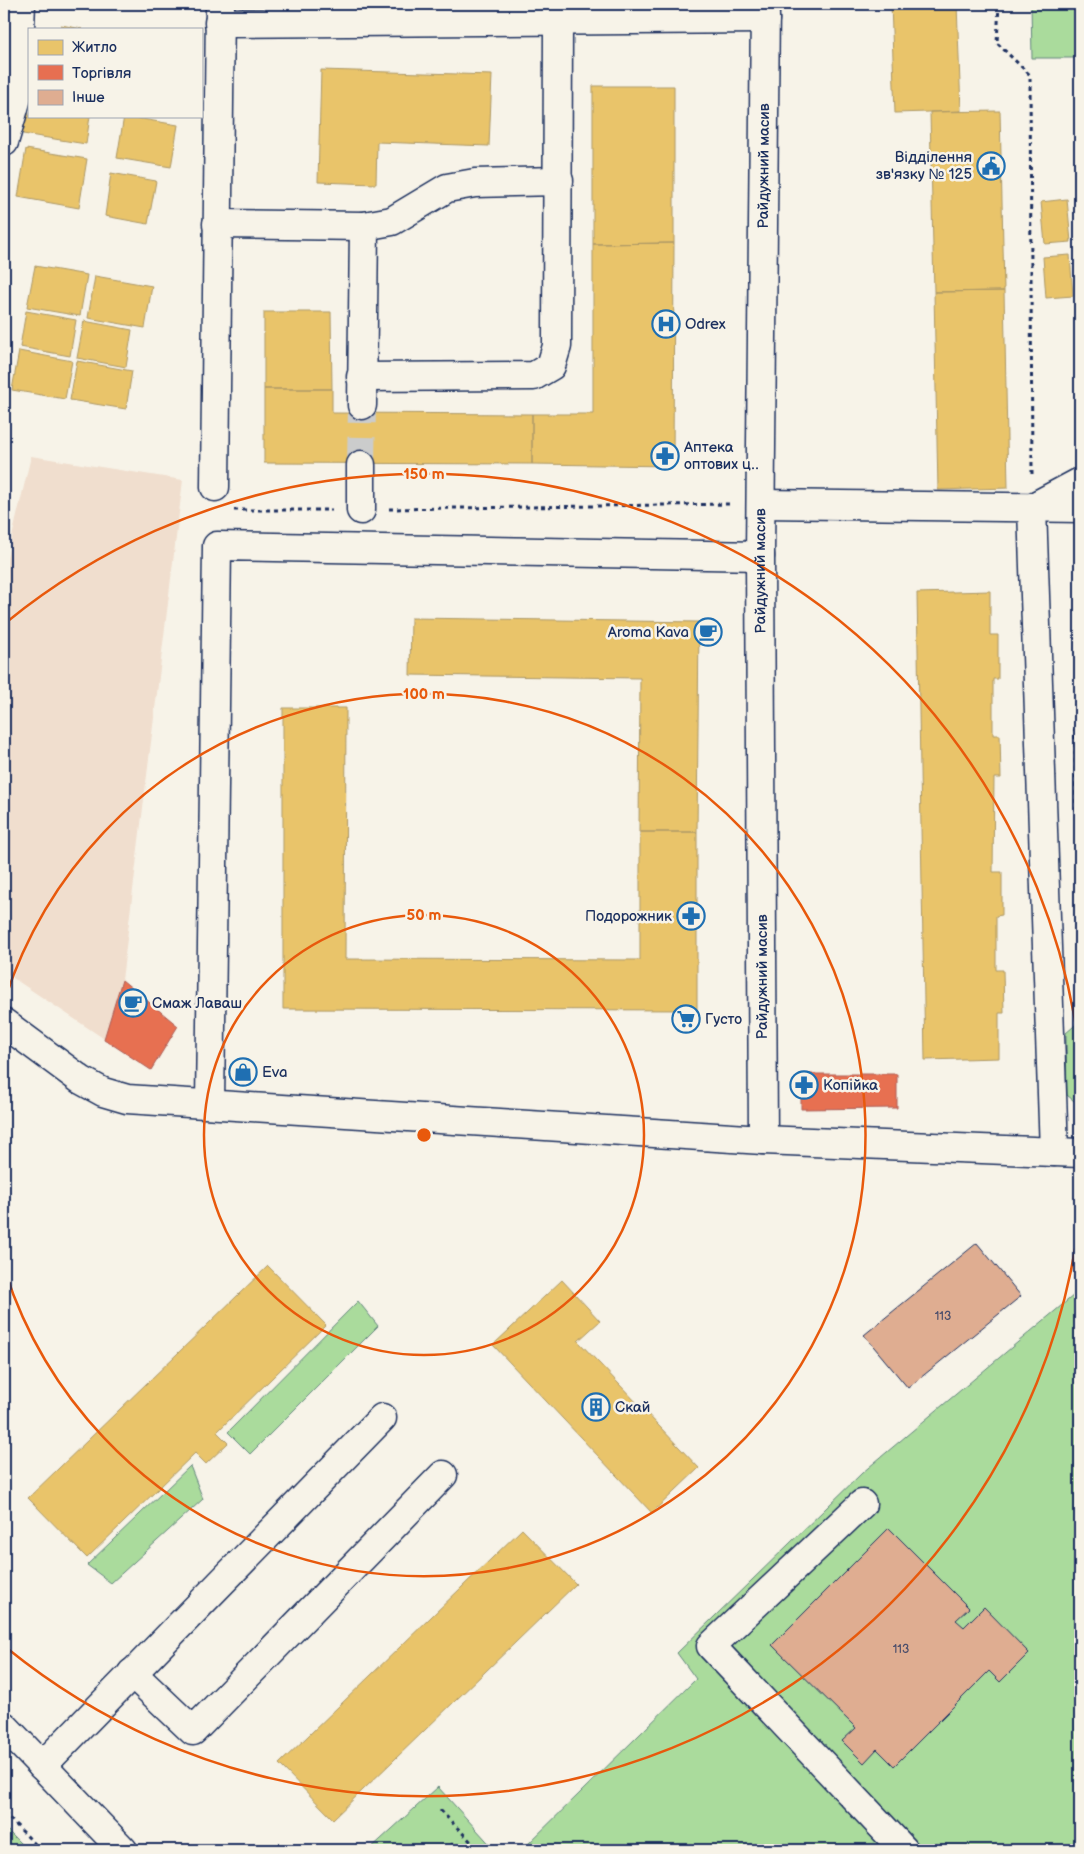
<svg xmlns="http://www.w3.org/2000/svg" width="1084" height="1854" font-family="'Balsamiq Sans',sans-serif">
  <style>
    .built { fill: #f0dece }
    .green { fill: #aadb9c; stroke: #62857d }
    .homes { fill: #e9c46a; stroke: #ab9766 }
    .shops { fill: #e76f51; stroke: #aa5c55 }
    .building { fill: #dfad91; stroke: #1b2f5e }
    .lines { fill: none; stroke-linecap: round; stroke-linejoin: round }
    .minor-tunnel { stroke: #cbcccc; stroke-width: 28; stroke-dasharray: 28 14; stroke-linecap: butt }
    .minor-casing { stroke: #1b2f5e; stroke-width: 31 }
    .path { stroke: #1b2f5e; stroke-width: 3; stroke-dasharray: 4 4; stroke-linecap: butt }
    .minor { stroke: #f7f3e8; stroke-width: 28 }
    .ring { fill: none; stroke: #e8590c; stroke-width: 2.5 }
    .labels { text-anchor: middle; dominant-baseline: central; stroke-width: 5; stroke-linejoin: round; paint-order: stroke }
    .number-label { font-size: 12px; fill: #4c4e6b }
    .poi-label { font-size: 15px; fill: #1b2f5e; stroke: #f7f3e8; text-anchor: start }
    .street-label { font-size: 15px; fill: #1b2f5e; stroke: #f7f3e8 }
    .centre { fill: #e8590c; stroke: #f7f3e8; stroke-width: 2.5 }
    .ring-label { font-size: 15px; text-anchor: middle; font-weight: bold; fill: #e8590c; stroke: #f7f3e8; stroke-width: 5; stroke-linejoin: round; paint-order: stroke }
  </style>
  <rect width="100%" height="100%" fill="#f7f3e8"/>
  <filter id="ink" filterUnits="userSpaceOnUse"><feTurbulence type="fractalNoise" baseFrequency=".02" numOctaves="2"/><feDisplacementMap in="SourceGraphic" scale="10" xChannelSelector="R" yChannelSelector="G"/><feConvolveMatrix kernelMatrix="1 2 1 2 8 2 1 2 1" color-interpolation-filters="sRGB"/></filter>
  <g filter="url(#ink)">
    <!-- built -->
    <path class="built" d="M31,456L183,480L122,980L178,1026L151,1070L4,972V571Z"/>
    <!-- green -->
    <path class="green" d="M1031,4H1080V58H1032Z
      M1080,1021V1106L1067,1095L1066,1033Z
      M1080,1290V1850H522L696,1679L677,1653L862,1473Z
      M358,1301L378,1326L250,1454L228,1432Z
      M190,1466L203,1499L111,1583L87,1565Z
      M438,1787L495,1850H369Z
      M4,1827L27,1850H4Z"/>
    <!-- homes -->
    <path class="homes" d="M506,4H532L519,17Z
      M891,4H957L961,111L895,113Z
      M61,25L82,29H60Z
      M321,70L492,75L489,146L377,142L376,184L318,182Z
      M593,86H674V243L593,244Z
      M28,102L29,116H90L86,144L23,134Z
      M1000,111L1004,291L934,292L930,112Z
      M124,116L178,125L171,167L117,158Z
      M26,149L87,159L79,208L18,197Z
      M111,173L156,181L148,224L105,216Z
      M1067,199L1071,242L1045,244L1041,202Z
      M674,243L673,466L532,464V414H593V244Z
      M1070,255L1073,296L1046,298L1043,257Z
      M35,266L87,275L80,316L27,307Z
      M95,276L152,286L145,328L88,318Z
      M1004,291L1008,488L938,490L934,292Z
      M26,311L76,320L70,356L20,347Z
      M264,312H331L332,389H264Z
      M84,321L132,330L126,367L77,358Z
      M19,351L72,361L65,399L12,390Z
      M77,361L132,371L126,409L70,400Z
      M264,389H332V413L532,414V464L264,463Z
      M990,591V635H998V679H993V735H1000L1001,778H994L993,872H1002V915L996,916V970H1003L1004,1013H999V1058L925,1060L917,593Z
      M411,618L699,622L697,832H639L640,678L410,675Z
      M283,708H346L345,959L640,960V832H697V1010L283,1009Z
      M268,1266L326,1325L217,1432L228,1443L206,1464L195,1453L87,1558L28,1498Z
      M562,1280L600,1321L578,1341L699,1468L652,1513L493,1345Z
      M522,1529L576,1584L333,1819L279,1764Z"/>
    <!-- shops -->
    <path class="shops" d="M122,980L178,1026L151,1070L104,1039Z
      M801,1074H897V1108L801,1109Z"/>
    <!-- building -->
    <path class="building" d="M977,1243L1021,1296L908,1388L864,1335Z
      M889,1528L969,1608L956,1620L964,1627L984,1607L1029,1653L1000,1682L989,1671L894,1766L877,1749L864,1763L842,1741L856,1728L772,1645Z
      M452,1843L460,1850H444Z"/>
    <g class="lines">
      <!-- minor-tunnel -->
      <path class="minor-tunnel" d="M361,465L362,405"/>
      <!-- minor casing -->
      <g class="minor-casing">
        <g id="minor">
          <path d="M219,23L765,19"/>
          <path d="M4,142L17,98L21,4"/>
          <path d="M217,224L364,226L392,221L447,188L475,183L559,181"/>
          <path d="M361,377L534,376L551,366L557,346L558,21"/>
          <path d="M362,405L364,226"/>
          <path d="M361,465V510"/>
          <path d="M215,487L220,4"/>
          <path d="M761,504L1080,508"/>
          <path d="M1035,506L1080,482"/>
          <path d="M1032,508L1054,1152"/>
          <path d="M4,1023L81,1080L103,1092L127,1099L763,1140L1080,1153"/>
          <path d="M210,1104L217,546L760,556"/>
          <path id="s1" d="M763,1140L760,556L765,4"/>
          <path d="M862,1504L711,1646L904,1850"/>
          <path d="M132,1673L193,1731L443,1475"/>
          <path d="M4,1726L123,1850"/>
          <path d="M42,1766L382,1418"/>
        </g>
      </g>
      <!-- path -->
      <path class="path" d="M999,4L997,43L1030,75L1032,475
        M389,509L732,504
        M234,510H332
        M1078,931L1075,730L1080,723
        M440,1810L479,1850
        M4,1813L41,1850"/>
      <!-- minor -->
      <use href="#minor" class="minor"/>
    </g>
  </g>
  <!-- distance rings -->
  <g class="ring">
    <circle cx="424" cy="1135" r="220"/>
    <path d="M5 999A441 441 0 1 1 5 1271"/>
    <path d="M1080 1216A661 661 0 0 1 8 1649M8 621A661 661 0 0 1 1080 1054"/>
  </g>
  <!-- icons -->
  <defs>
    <g id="civic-ring" transform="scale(1.4375)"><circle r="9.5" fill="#f7f3e8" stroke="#1f6fb2" stroke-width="1.5"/><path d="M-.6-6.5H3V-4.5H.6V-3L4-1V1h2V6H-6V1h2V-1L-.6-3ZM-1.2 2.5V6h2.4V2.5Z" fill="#1f6fb2"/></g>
    <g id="hospital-ring" transform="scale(1.4375)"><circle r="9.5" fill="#f7f3e8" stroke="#1f6fb2" stroke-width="1.5"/><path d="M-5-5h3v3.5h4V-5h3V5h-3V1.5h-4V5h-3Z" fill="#1f6fb2"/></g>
    <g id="pharmacy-ring" transform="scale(1.4375)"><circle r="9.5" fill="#f7f3e8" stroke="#1f6fb2" stroke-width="1.5"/><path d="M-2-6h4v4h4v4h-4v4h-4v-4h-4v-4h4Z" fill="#1f6fb2"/></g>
    <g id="cafe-ring" transform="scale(1.4375)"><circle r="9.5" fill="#f7f3e8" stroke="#1f6fb2" stroke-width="1.5"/><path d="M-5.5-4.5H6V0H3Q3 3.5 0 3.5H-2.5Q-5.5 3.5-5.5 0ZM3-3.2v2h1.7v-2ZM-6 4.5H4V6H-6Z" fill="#1f6fb2"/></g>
    <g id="supermarket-ring" transform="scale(1.4375)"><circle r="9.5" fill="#f7f3e8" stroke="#1f6fb2" stroke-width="1.5"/><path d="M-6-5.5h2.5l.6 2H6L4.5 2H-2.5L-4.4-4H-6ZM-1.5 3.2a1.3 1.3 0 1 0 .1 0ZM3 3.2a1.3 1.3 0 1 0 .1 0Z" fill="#1f6fb2"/></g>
    <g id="shop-ring" transform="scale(1.4375)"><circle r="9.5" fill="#f7f3e8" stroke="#1f6fb2" stroke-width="1.5"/><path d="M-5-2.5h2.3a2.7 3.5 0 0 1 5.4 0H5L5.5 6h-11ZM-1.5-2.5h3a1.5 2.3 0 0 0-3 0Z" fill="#1f6fb2"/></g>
    <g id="building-ring" transform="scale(1.4375)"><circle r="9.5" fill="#f7f3e8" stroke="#1f6fb2" stroke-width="1.5"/><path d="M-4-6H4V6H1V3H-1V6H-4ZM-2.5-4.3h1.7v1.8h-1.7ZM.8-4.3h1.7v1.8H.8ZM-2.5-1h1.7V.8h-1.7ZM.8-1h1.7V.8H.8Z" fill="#1f6fb2"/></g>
  </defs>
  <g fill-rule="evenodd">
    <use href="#civic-ring" x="991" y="166"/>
    <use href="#hospital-ring" x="666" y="324"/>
    <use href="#pharmacy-ring" x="665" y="456"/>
    <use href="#cafe-ring" x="708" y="632"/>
    <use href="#pharmacy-ring" x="691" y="916"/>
    <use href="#cafe-ring" x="133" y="1003"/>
    <use href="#supermarket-ring" x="686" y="1019"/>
    <use href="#shop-ring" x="243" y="1072"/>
    <use href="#pharmacy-ring" x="804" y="1085"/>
    <use href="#building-ring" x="596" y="1407"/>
  </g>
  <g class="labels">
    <!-- number labels -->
    <g class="number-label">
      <text x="943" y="1316">113</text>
      <text x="901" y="1649">113</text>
    </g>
    <!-- poi labels -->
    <g class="poi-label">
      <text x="972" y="157" text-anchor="end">Відділення<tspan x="972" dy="17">зв'язку № 125</tspan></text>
      <text x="685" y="324">Odrex</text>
      <text x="684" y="447">Аптека<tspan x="684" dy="17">оптових ц‥</tspan></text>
      <text x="689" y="632" text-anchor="end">Aroma Kava</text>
      <text x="672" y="916" text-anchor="end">Подорожник</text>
      <text x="152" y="1003">Смаж Лаваш</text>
      <text x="705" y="1019">Густо</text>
      <text x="262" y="1072">Eva</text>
      <text x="823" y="1085">Копійка</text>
      <text x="615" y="1407">Скай</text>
    </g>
    <!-- street labels -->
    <g class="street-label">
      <text stroke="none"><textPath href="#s1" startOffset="974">Райдужний масив</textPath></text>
      <text stroke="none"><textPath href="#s1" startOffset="569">Райдужний масив</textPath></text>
      <text transform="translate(762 977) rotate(-90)">Райдужний масив</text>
    </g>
  </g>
  <circle cx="424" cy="1135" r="8" class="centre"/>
  <g class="ring-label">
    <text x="424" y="479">150 m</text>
    <text x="424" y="699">100 m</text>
    <text x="424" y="920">50 m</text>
  </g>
  <!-- margin -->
  <rect width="1084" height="1854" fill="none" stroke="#f7f3e8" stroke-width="20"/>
  <rect x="10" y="10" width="1064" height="1834" fill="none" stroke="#1b2f5e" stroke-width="2" filter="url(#ink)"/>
  <!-- legend -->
  <rect x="28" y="28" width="175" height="90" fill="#f7f3e8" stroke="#9fa5b1"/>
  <rect x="38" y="40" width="25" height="15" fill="#e9c46a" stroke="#9fa5b1"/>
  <text x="72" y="52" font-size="15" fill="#1b2f5e">Житло</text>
  <rect x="38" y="65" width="25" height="15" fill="#e76f51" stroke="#9fa5b1"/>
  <text x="72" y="78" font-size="15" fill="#1b2f5e">Торгівля</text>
  <rect x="38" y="90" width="25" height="15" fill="#dfad91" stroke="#9fa5b1"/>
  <text x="72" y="102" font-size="15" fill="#1b2f5e">Інше</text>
</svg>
